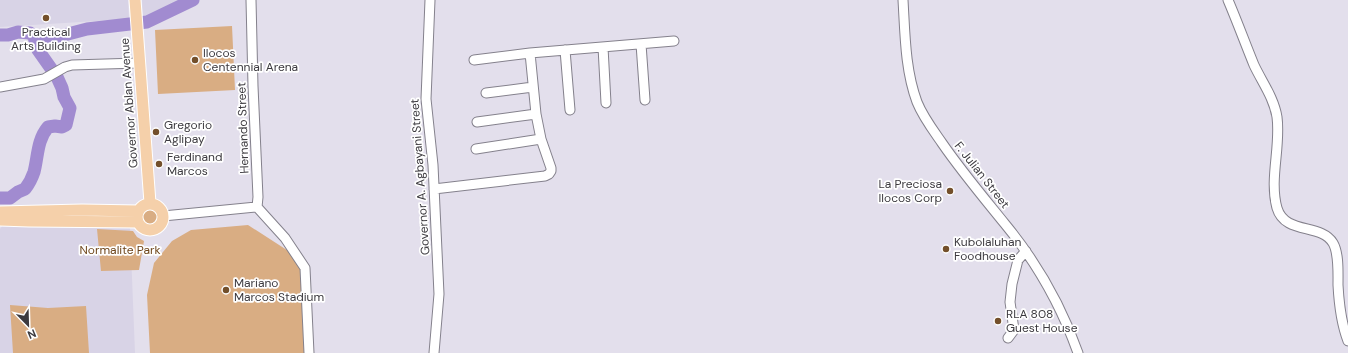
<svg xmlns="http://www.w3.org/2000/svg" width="1348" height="353" font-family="'DM Sans',sans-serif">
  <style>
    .built { fill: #d8d3e6 }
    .green { fill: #d9ad83 }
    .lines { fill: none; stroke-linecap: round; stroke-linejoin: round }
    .river { stroke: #a18bd0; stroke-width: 13 }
    .minor-casing { stroke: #84818c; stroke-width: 11 }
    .major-casing { stroke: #fff; stroke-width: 13 }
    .minor { stroke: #fff; stroke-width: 9 }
    .major { stroke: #f5d0aa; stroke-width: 11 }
    .poi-dot { fill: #734f2a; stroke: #fff; stroke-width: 1.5 }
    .labels { text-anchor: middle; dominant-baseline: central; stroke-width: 3.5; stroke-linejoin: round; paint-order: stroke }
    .poi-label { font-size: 12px; fill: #3c3a3f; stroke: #fff; text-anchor: start }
    .street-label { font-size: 12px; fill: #3c3a3f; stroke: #fff }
    .park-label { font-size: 12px; fill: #6e461b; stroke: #fff }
  </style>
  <rect width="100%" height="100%" fill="#e3dfec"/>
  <!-- built -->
  <path class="built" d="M0,0H128L129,19L0,27Z
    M142,0H184L167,12L143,20Z
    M4,224L130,227L135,353H0V229Z"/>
  <!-- green -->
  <path class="green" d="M232,26L235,90L158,94L155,30Z
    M139 217a11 11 0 1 1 22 0a11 11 0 1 1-22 0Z
    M248,225L293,254L301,269L308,353H150L147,295L154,263L172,241L191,230Z
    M97,229L133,231L137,237L144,241L139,270L101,271Z
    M10,305L48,308L86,306L89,353H13Z"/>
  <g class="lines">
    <!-- river -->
    <path class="river" d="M0,35H8L18,32L30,33L34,37L45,40L87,29L147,22L193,0
      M0,198H10L18,192L25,189C29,184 32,178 34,172C38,157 37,140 48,127L55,126L62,127L66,125L70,108L64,97L62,88L57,77L38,50L34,37"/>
    <!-- minor casing -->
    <g class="minor-casing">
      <path id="minor" d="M251,0L253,86L258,197L257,207
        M430,0L426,99L433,165L439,294L434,353
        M903,0C905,33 905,70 917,102C923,117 933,130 942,143C962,172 984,198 1005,224C1038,264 1061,305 1078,353
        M1228,0C1237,21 1245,43 1254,65C1262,82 1274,98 1277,117C1281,147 1269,179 1277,208C1285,235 1321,223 1333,243C1339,253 1338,273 1338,285C1339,304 1341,323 1348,341
        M641,44L645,100
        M603,47L606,103
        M565,50L570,110
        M474,60L530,53L674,41
        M0,87L44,79L65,67L72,65L139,63
        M486,93L533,87
        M477,122L536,114
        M476,149L541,139
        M434,189L545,176L549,174L551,171V168L541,139L536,114L530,53
        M257,207L285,238L305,268L309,353
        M163,216L257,207
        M1008,338L1014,330L1010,302L1012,284L1018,260L1026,251"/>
    </g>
    <!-- major casing -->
    <g class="major-casing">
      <path id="major" d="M135,0L150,203
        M137 217a13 13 0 1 1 26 0a13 13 0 1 1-26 0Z
        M0,212L82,210L138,211
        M0,220L29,221L138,222"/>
    </g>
    <!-- minor -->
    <use href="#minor" class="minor"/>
    <!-- major -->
    <use href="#major" class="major"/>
  </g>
  <!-- markers -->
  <g class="poi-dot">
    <circle cx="46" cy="18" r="4"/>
    <circle cx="195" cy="60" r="4"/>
    <circle cx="156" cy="132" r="4"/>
    <circle cx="159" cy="164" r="4"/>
    <circle cx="950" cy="191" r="4"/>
    <circle cx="946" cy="249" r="4"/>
    <circle cx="226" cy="290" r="4"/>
    <circle cx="998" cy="321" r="4"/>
  </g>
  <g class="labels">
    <!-- poi labels -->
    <g class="poi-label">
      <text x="46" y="32" text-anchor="middle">Practical<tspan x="46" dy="14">Arts Building</tspan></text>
      <text x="203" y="53">Ilocos<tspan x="203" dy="14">Centennial Arena</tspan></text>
      <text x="164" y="125">Gregorio<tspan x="164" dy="14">Aglipay</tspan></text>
      <text x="167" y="157">Ferdinand<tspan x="167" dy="14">Marcos</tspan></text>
      <text x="942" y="184" text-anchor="end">La Preciosa<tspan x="942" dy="14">Ilocos Corp</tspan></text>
      <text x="954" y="242">Kubolaluhan<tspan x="954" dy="14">Foodhouse</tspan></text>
      <text x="234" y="283">Mariano<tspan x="234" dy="14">Marcos Stadium</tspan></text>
      <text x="1006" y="314">RLA 808<tspan x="1006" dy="14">Guest House</tspan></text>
    </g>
    <!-- street labels -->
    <g class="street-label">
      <text transform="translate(129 103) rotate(-94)">Governor Ablan Avenue</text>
      <text transform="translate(243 128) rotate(-92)">Hernando Street</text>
      <text transform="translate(982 175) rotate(52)">F. Julian Street</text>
      <text transform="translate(420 177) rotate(-94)">Governor A. Agbayani Street</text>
    </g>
    <!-- park labels -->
    <g class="park-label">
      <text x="120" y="250">Normalite Park</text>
    </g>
  </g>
  <!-- north arrow -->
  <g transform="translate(28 325) rotate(157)" stroke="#ffffff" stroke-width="3" paint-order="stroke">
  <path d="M0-3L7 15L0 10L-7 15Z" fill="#3c3a3f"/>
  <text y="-6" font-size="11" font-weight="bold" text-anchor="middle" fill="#3c3a3f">N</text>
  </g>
</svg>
